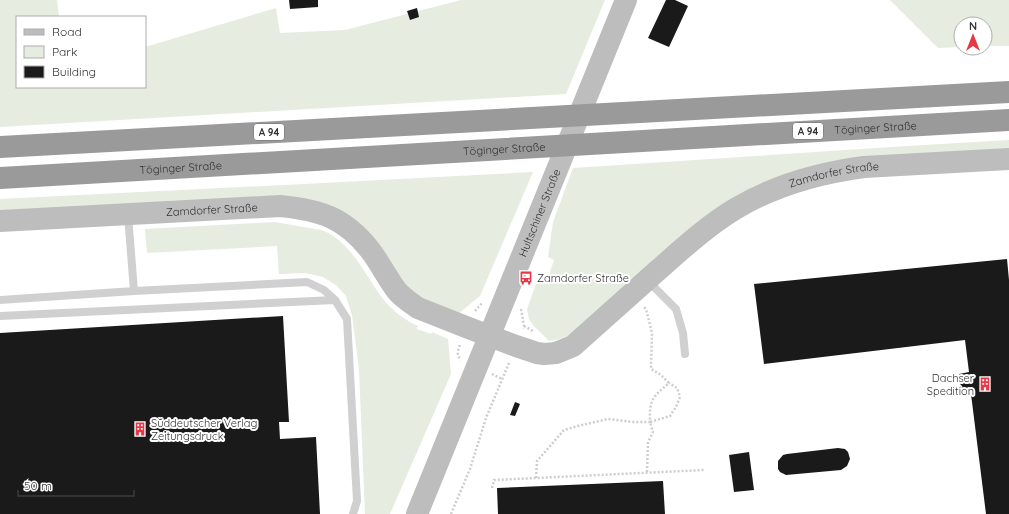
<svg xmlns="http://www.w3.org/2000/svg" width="1009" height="514" font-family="Quicksand,sans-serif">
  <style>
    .green { fill: #e6ecdf }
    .building { fill: #1a1a1a }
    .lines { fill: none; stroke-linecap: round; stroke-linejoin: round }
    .path { stroke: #cdcdcd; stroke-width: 2.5; stroke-dasharray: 2 2; stroke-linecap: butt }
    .lane { stroke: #d0d0d0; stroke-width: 8 }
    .secondary { stroke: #bdbdbd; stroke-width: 22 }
    .highway { stroke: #9a9a9a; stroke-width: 22 }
    .labels { text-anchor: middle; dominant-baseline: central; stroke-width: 4; stroke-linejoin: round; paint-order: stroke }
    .shield { fill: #fff; stroke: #707070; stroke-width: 1 }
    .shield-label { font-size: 10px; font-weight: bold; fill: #333 }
    .street-label { font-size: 11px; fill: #333; stroke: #fff }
    .poi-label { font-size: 11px; fill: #333; stroke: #fff; text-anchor: start }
  </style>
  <rect width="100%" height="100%" fill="#fff"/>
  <!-- green -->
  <path class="green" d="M0,0H57L59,17H17V87H145V47L276,8L280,33L345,30L461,0H605L566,94L0,127Z
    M890,0H1009V46H985V24H961V47L938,48Z
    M1009,140V149L788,174L585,325C573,333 563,340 549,341L533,325L529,319L527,309L540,273L549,275L554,260L548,257L553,222L573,168L907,146Z
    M533,172L480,296L458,314L415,297L334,211L0,213V199L304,184Z
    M275,222C286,224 297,226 309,228C313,229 319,229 324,231C350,242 365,274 380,295C390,309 404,320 418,326L417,329L431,334L432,332L448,339L451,374L390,514H365L359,369L352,315L346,296L336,285L323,277L305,273L279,274L277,246L147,253L145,229Z"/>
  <!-- building -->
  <path class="building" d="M289,0H318V7L290,9Z
    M666,0H675L688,6L669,47L648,38Z
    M417,8L419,17L410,20L407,11Z
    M1007,259L1009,280V514H986L971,394L962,395L959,374L969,372L965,340L764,364L754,284Z
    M283,316L289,422H279L280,439L316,437L320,514H0V333Z
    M515,402L520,404L515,416L510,415Z
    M838,448L845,449L848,452L850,459L847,466L841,470L786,475L780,472L778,469V461L783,455L787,454Z
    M749,452L754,490L734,492L729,455Z
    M663,481L665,514H498L497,488Z"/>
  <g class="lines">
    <!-- path -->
    <path class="path" d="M521,309L524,326L523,329
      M475,311L482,303
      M524,326L533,331
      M460,345C458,350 456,355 461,360
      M492,374L502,379
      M647,472L648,442L653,432L650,422L670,416L676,407L680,397L677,388L669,383
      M536,478L537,461L564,430L578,426L608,419L633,422H650C649,399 653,397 669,383L661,375L651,369L652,333L646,309L643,306
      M492,488L494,480L704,470
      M451,514L470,469L486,418L509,363"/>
    <!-- lane -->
    <path class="lane" d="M128,215L134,291
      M647,280L676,309L683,333L685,354
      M0,300L134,291L307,282L324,290L335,300L347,319L357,501L353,514
      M0,316L335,300"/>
    <!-- secondary -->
    <g class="secondary">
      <path id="s1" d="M0,221L280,206C320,210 344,217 370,250C380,263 387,278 397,291C403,298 411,303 418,308L466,327L516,346L537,353L544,354L556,353L573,346C601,321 629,296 657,271C682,249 707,226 735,209C775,185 819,173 864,167L1009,159"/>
      <path id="s2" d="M417,514L626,0"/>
    </g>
    <!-- highway -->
    <g class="highway">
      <path d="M0,147L1009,92"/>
      <path id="s3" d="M0,178L1009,120"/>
    </g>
  </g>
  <!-- icons -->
  <defs>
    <g id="bus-bare" transform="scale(1.08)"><path d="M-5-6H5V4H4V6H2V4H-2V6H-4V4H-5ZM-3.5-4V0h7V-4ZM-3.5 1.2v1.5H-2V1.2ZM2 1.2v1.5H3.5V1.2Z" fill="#e63946" stroke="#fff" stroke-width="2.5" paint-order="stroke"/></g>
    <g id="building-bare" transform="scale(1.08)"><path d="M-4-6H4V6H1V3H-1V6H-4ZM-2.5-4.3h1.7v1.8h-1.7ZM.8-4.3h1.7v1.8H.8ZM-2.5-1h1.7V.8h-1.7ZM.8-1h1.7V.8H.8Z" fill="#e63946" stroke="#fff" stroke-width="2.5" paint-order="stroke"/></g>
  </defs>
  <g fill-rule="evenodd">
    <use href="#bus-bare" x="526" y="278"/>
    <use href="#building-bare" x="985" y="384"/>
    <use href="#building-bare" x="140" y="429"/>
  </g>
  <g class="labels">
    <!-- shield labels -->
    <g class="shield">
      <rect x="793" y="123" width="30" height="16" rx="3"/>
      <rect x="254" y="124" width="30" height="16" rx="3"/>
    </g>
    <g class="shield-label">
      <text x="808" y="131">A 94</text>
      <text x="269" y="132">A 94</text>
    </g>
    <!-- street labels -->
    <g class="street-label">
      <text stroke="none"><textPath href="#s3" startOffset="877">Töginger Straße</textPath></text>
      <text stroke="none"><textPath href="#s3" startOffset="505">Töginger Straße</textPath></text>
      <text stroke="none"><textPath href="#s3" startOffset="181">Töginger Straße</textPath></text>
      <text stroke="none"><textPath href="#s1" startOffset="943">Zamdorfer Straße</textPath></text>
      <text stroke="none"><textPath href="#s1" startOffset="212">Zamdorfer Straße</textPath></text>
      <text stroke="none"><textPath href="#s2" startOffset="325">Hultschiner Straße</textPath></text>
    </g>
    <!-- poi labels -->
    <g class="poi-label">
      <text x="537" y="278">Zamdorfer Straße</text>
      <text x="974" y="378" text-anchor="end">Dachser<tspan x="974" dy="13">Spedition</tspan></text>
      <text x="151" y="423">Süddeutscher Verlag<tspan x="151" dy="13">Zeitungsdruck</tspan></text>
    </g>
  </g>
  <!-- legend -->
  <rect x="16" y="16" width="130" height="72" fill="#ffffff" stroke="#adadad"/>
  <rect x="24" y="29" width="20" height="6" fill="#bdbdbd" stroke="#adadad"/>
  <text x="52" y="36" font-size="12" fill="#333333">Road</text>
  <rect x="24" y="46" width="20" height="12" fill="#e6ecdf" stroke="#adadad"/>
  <text x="52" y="56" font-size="12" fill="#333333">Park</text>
  <rect x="24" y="66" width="20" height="12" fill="#1a1a1a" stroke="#adadad"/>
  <text x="52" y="76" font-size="12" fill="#333333">Building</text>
  <!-- north arrow -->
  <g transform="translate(973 36)"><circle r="19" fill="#ffffff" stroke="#adadad"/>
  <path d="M0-3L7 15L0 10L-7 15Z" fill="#e63946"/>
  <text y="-6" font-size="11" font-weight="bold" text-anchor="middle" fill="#333333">N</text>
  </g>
  <!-- scale -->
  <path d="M18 490v6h116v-6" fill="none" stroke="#333333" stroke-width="2"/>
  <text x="24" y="490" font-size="12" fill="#333333" stroke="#ffffff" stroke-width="3" paint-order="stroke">50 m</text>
</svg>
